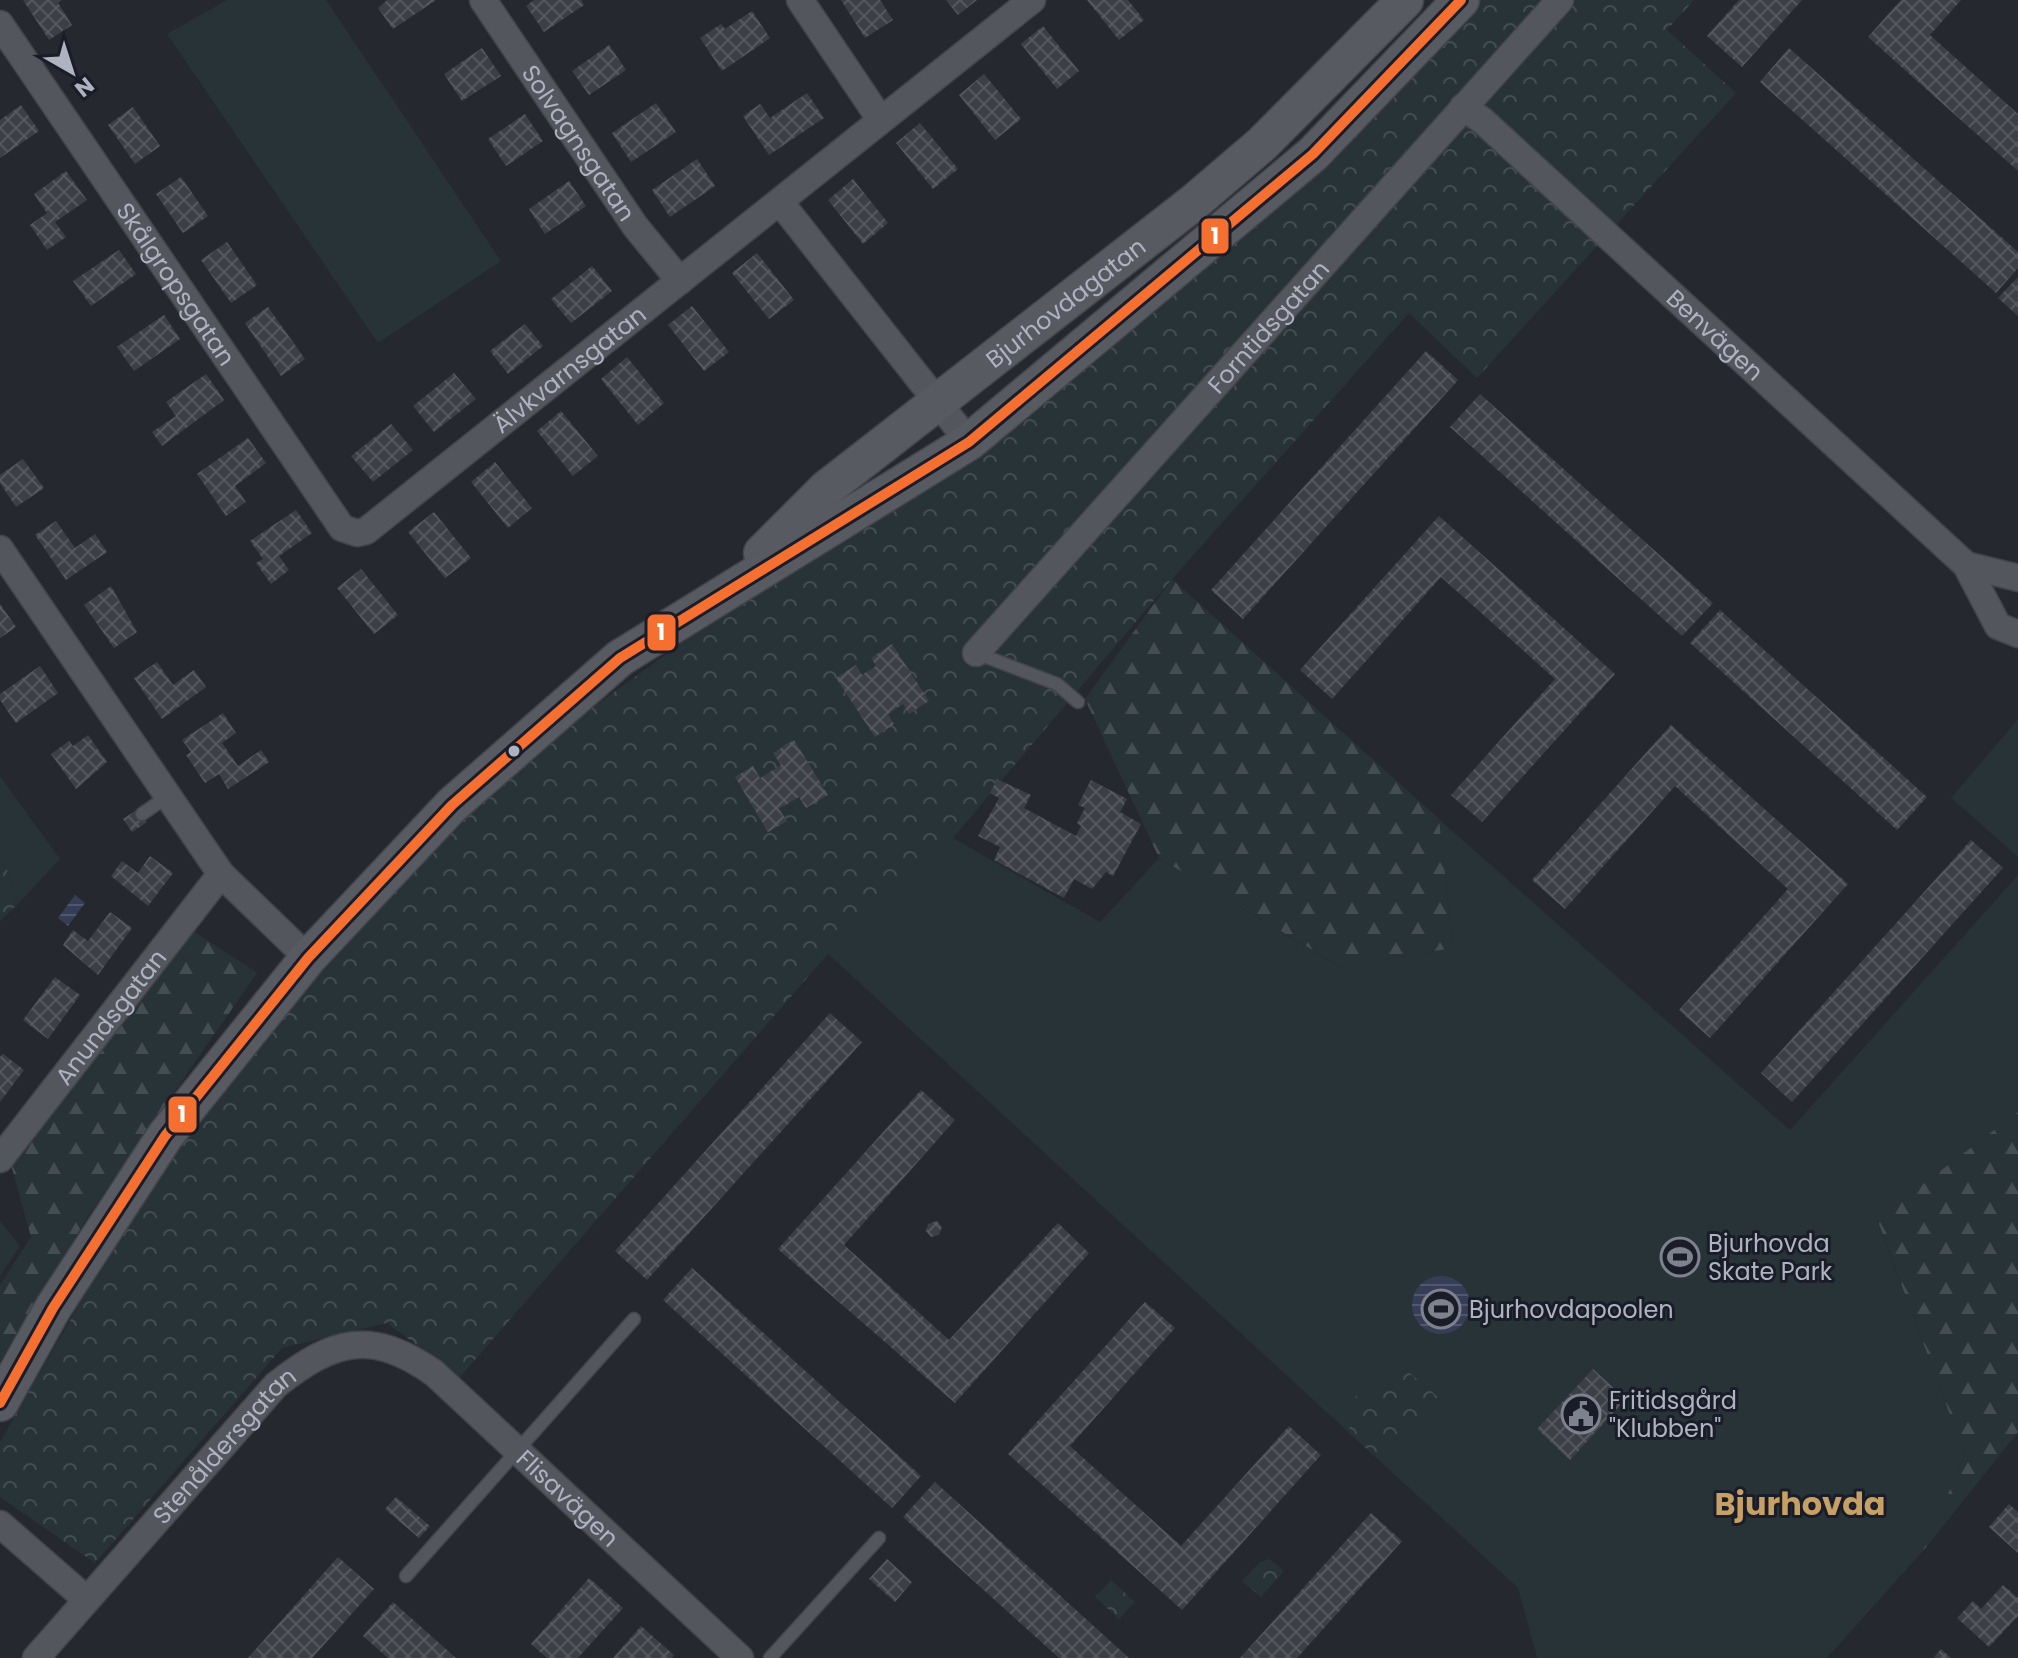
<svg xmlns="http://www.w3.org/2000/svg" width="2018" height="1658" font-family="Poppins,sans-serif">
  <style>
    .grass { fill: #273337 }
    .forest { fill: url(#forest-firs) }
    .park { fill: url(#park-crowns) }
    .water { fill: url(#water-rules) }
    .building { fill: url(#building-cross-hatch) }
    .lines { fill: none; stroke-linecap: round; stroke-linejoin: round }
    .lane-casing { stroke: #42444a; stroke-width: 15 }
    .street-casing { stroke: #42444a; stroke-width: 29 }
    .secondary-casing { stroke: #42444a; stroke-width: 39 }
    .lane { stroke: #54565e; stroke-width: 12 }
    .street { stroke: #54565e; stroke-width: 26 }
    .secondary { stroke: #585a62; stroke-width: 36 }
    .bus-1-casing { stroke: #1a1d28; stroke-width: 16 }
    .bus-1 { stroke: #f46f30; stroke-width: 10 }
    .bus-dot { fill: #aeb2c1; stroke: #1a1d28; stroke-width: 3 }
    .labels { text-anchor: middle; dominant-baseline: central; stroke-width: 6; stroke-linejoin: round; paint-order: stroke }
    .street-label { font-size: 24px; fill: #aeb2c1; stroke: #1a1d28 }
    .poi-label { font-size: 24px; fill: #aeb2c1; stroke: #1a1d28; text-anchor: start }
    .district-label { font-size: 32px; font-weight: bold; fill: #c6a064; stroke: #1a1d28 }
    .line-badge { stroke: #1a1d28; stroke-width: 3 }
    .badge-label { font-size: 22px; text-anchor: middle; font-weight: bold; fill: #fff }
  </style>
  <defs>
    <pattern id="forest-firs" width="22" height="20" patternUnits="userSpaceOnUse" patternTransform="scale(2)"><rect width="22" height="20" fill="#273337"/><path d="M5 1l3.5 6h-7zM16 11l3.5 6h-7z" fill="#444e52"/></pattern>
    <pattern id="park-crowns" width="20" height="18" patternUnits="userSpaceOnUse" patternTransform="scale(2)"><rect width="20" height="18" fill="#273337"/><path d="M2 6a3 3 0 1 1 6 0M12 15a3 3 0 1 1 6 0" fill="none" stroke="#444e52"/></pattern>
    <pattern id="water-rules" width="6" height="5" patternUnits="userSpaceOnUse" patternTransform="scale(2)"><rect width="6" height="5" fill="#363e57"/><path d="M0 2.5h6" fill="none" stroke="#51586d"/></pattern>
    <pattern id="building-cross-hatch" width="8" height="8" patternUnits="userSpaceOnUse" patternTransform="scale(2)"><rect width="8" height="8" fill="#3d3f46"/><path d="M0 0l8 8M0 8l8-8" fill="none" stroke="#56585f"/></pattern>
  </defs>
  <rect width="100%" height="100%" fill="#25282f"/>
  <!-- grass -->
  <path class="grass" d="M227,0H326L501,261L378,343L167,34Z
    M2018,719V857L1951,798Z
    M0,776L60,859L17,905L7,871L0,870Z
    M1439,819L1790,1130L2018,875V1112L1877,1220L1965,1455L1923,1551L1827,1658H1537L1518,1588L828,954L953,838L1100,922L1159,858L1340,967L1453,948Z
    M0,1221L20,1246L0,1276Z"/>
  <!-- forest -->
  <path class="forest" d="M1172,579L1439,819L1453,948L1341,967L1159,858L1085,699Z
    M193,931L257,973L90,1213L0,1361V1285L31,1237L10,1161Z
    M2018,1112V1432L1923,1551L1965,1455L1877,1219Z"/>
  <!-- park -->
  <path class="park" d="M1478,0H1694L1667,30L1736,93L1477,378L1409,313L1172,579L953,838L828,954L460,1377L387,1323L282,1348L95,1563L0,1497V1442L160,1164L327,960L495,779L721,614L971,446Z
    M0,870H7L17,905L0,921Z
    M1405,1369L1438,1397L1379,1460L1350,1434L1348,1412L1361,1386Z
    M1269,1559L1284,1571L1261,1597L1242,1581L1260,1562Z
    M1111,1580L1135,1602L1119,1619L1095,1597Z"/>
  <!-- water -->
  <path class="water" d="M75,895L85,903L68,926L58,918Z
    M1412 1305a29 29 0 1 1 58 0a29 29 0 1 1-58 0Z"/>
  <!-- building -->
  <path class="building" d="M23,0H62L58,3L72,25L49,40Z
    M387,0H436L393,29L378,8Z
    M534,0H581L584,5L544,32L526,6Z
    M841,0H880L893,20L865,38Z
    M946,0H977L958,15Z
    M1087,0H1128L1144,20L1119,40Z
    M1739,0H1802L1742,67L1707,36Z
    M1901,0H1961L1930,35L2018,114V171L1868,37Z
    M752,11L770,38L722,71L700,38L721,24L725,29Z
    M1043,26L1079,71L1057,89L1021,44Z
    M609,45L626,70L589,95L572,71Z
    M482,48L501,76L462,101L444,74Z
    M1789,48L2018,252V268L1996,293L1760,82Z
    M984,74L1021,119L995,140L959,95Z
    M807,93L824,118L769,155L743,116L760,104L770,118Z
    M656,103L676,132L631,162L612,133Z
    M21,105L39,131L0,158V120Z
    M133,107L160,146L135,164L108,125Z
    M525,114L543,141L506,166L488,139Z
    M920,123L958,169L933,189L896,143Z
    M697,159L715,186L670,217L652,190Z
    M66,171L87,200L55,222L66,237L47,250L30,225L47,213L34,194Z
    M181,177L208,216L183,233L156,194Z
    M853,179L888,223L863,244L828,200Z
    M569,181L586,206L545,234L529,209Z
    M227,242L257,285L231,303L201,260Z
    M119,250L136,274L91,306L73,281Z
    M757,253L794,300L769,319L732,273Z
    M592,266L612,291L571,323L551,299Z
    M2018,277V316L1998,298Z
    M692,306L729,352L704,371L668,325Z
    M268,307L305,359L281,376L245,323Z
    M164,315L180,339L134,371L117,347Z
    M525,324L543,346L508,374L490,351Z
    M1426,351L1458,380L1243,619L1211,590Z
    M627,357L664,403L638,425L601,379Z
    M454,373L476,399L434,432L413,406Z
    M206,374L224,400L162,446L152,432L176,416L166,402Z
    M1480,394L1713,603L1682,636L1450,427Z
    M561,411L598,456L573,476L537,431Z
    M391,424L413,450L373,482L351,456Z
    M248,438L266,463L235,486L246,502L226,516L197,474Z
    M23,459L44,488L16,507L0,483V475Z
    M495,462L532,508L508,528L471,482Z
    M296,510L312,533L279,556L289,570L271,584L256,563L263,559L250,541Z
    M434,512L471,558L445,578L408,532Z
    M1439,516L1615,674L1482,822L1451,795L1555,679L1441,577L1332,699L1300,670Z
    M56,521L75,548L95,534L107,552L66,580L35,535Z
    M361,569L398,615L374,634L337,588Z
    M111,586L137,632L114,648L84,605Z
    M0,604L16,627L0,638Z
    M1720,610L1927,797L1897,830L1690,643Z
    M892,644L929,701L909,714L903,704L888,714L894,724L875,737L836,678L856,665L862,675L876,666L871,658Z
    M157,662L173,685L194,670L206,687L162,719L134,678Z
    M40,666L58,693L16,723L0,700V694Z
    M223,713L236,733L222,743L238,766L261,750L269,762L228,789L219,774L205,783L186,755L191,752L182,740Z
    M1671,725L1848,884L1710,1038L1679,1010L1788,889L1675,786L1565,909L1532,880Z
    M88,735L107,762L76,789L51,754L69,741L73,746Z
    M794,740L828,795L806,808L799,797L779,809L787,821L768,832L735,777L753,766L760,778L781,765L773,753Z
    M997,779L1031,795L1024,808L1076,836L1081,826L1077,823L1085,808L1078,805L1091,780L1127,799L1120,812L1141,824L1113,876L1106,872L1092,889L1074,879L1064,898L994,860L1000,847L978,836L999,798L990,793Z
    M138,809L147,822L132,832L123,819Z
    M1971,840L2003,868L1792,1102L1761,1073Z
    M150,856L173,873L148,906L111,876L122,861L138,873Z
    M110,912L132,928L98,975L63,945L73,930L88,941Z
    M55,977L80,995L48,1039L23,1020Z
    M830,1013L862,1042L647,1280L615,1251Z
    M3,1054L24,1070L0,1102V1057Z
    M921,1090L955,1120L844,1245L949,1340L1058,1223L1089,1253L955,1403L778,1249Z
    M937,1221L942,1227L939,1235L931,1237L926,1231L928,1224Z
    M692,1268L921,1476L892,1508L663,1300Z
    M1145,1302L1175,1328L1070,1446L1181,1546L1289,1426L1321,1455L1182,1610L1008,1454Z
    M1593,1369L1626,1399L1570,1460L1537,1429Z
    M935,1482L1129,1658H1059L903,1517Z
    M396,1497L430,1526L419,1538L385,1509Z
    M2009,1504L2018,1512V1553L1989,1527Z
    M1371,1513L1402,1541L1379,1567L1297,1658H1240Z
    M338,1557L374,1589L312,1658H248Z
    M887,1559L912,1582L895,1602L869,1579Z
    M589,1578L623,1608L578,1658H547L531,1644Z
    M2003,1585L2018,1598V1616L1989,1647L1957,1618L1973,1601L1981,1609Z
    M393,1602L456,1658H388L363,1636Z
    M641,1626L674,1655L672,1658H613Z
    M1941,1649L1951,1658H1933Z"/>
  <g class="lines">
    <!-- lane casing -->
    <g class="lane-casing">
      <path id="lane" d="M976,653L1057,684L1078,702
        M142,814L168,796
        M406,1576L634,1319
        M770,1658L879,1538"/>
    </g>
    <!-- street casing -->
    <g class="street-casing">
      <g id="street">
        <path id="s1" d="M483,0L635,226L680,281"/>
        <path d="M800,0L880,119"/>
        <path id="s2" d="M0,24L342,528L357,533L366,531L1032,0"/>
        <path id="s3" d="M1463,107L1483,121L1966,565L1998,626L2018,634"/>
        <path d="M780,202L969,442"/>
        <path d="M0,549L221,874L308,958"/>
        <path d="M1966,565L2018,578"/>
        <path id="s4" d="M976,653L1560,0"/>
        <path id="s5" d="M0,1159L221,874"/>
        <path d="M0,1524L86,1599"/>
        <path id="s6" d="M36,1658L276,1385C334,1339 371,1329 434,1373L740,1658"/>
      </g>
    </g>
    <!-- secondary casing -->
    <g class="secondary-casing">
      <g id="secondary">
        <path id="s7" d="M762,553L826,489L1193,203L1262,144L1405,0"/>
        <path d="M0,1403L53,1308L165,1136L308,958L452,805L620,658L969,442L1313,154L1461,0"/>
      </g>
    </g>
    <!-- lane -->
    <use href="#lane" class="lane"/>
    <!-- street -->
    <use href="#street" class="street"/>
    <!-- secondary -->
    <use href="#secondary" class="secondary"/>
    <!-- bus-1 casing -->
    <g class="bus-1-casing">
      <path id="bus-1" d="M0,1403L53,1308L165,1136L308,958L452,805L620,658L969,442L1313,154L1461,0"/>
    </g>
    <!-- bus-1 -->
    <use href="#bus-1" class="bus-1"/>
  </g>
  <!-- icons -->
  <defs>
    <g id="stadium-ring" transform="scale(2)"><circle r="9.5" fill="#1a1d28" stroke="#7e828e" stroke-width="1.5"/><path d="M0-5a6.5 5 0 1 0 0 10a6.5 5 0 1 0 0-10ZM-3.5-1.8h7v3.6h-7Z" fill="#7e828e"/></g>
    <g id="civic-ring" transform="scale(2)"><circle r="9.5" fill="#1a1d28" stroke="#7e828e" stroke-width="1.5"/><path d="M-.6-6.5H3V-4.5H.6V-3L4-1V1h2V6H-6V1h2V-1L-.6-3ZM-1.2 2.5V6h2.4V2.5Z" fill="#7e828e"/></g>
  </defs>
  <g fill-rule="evenodd">
    <use href="#stadium-ring" x="1680" y="1257"/>
    <use href="#stadium-ring" x="1441" y="1309"/>
    <use href="#civic-ring" x="1581" y="1414"/>
  </g>
  <!-- markers -->
  <circle class="bus-dot" cx="514" cy="751" r="7"/>
  <g class="labels">
    <!-- street labels -->
    <g class="street-label">
      <text stroke="none"><textPath href="#s1" startOffset="172">Solvagnsgatan</textPath></text>
      <text stroke="none"><textPath href="#s2" startOffset="314">Skålgropsgatan</textPath></text>
      <text stroke="none"><textPath href="#s7" startOffset="394">Bjurhovdagatan</textPath></text>
      <text stroke="none"><textPath href="#s4" startOffset="438">Forntidsgatan</textPath></text>
      <text stroke="none"><textPath href="#s3" startOffset="340">Benvägen</textPath></text>
      <text stroke="none"><textPath href="#s2" startOffset="894">Älvkvarnsgatan</textPath></text>
      <text stroke="none"><textPath href="#s5" startOffset="180">Anundsgatan</textPath></text>
      <text stroke="none"><textPath href="#s6" startOffset="284">Stenåldersgatan</textPath></text>
      <text stroke="none"><textPath href="#s6" startOffset="722">Flisavägen</textPath></text>
    </g>
    <!-- poi labels -->
    <g class="poi-label">
      <text x="1708" y="1243">Bjurhovda<tspan x="1708" dy="28">Skate Park</tspan></text>
      <text x="1469" y="1309">Bjurhovdapoolen</text>
      <text x="1609" y="1400">Fritidsgård<tspan x="1609" dy="28">"Klubben"</tspan></text>
    </g>
    <!-- district labels -->
    <g class="district-label">
      <text x="1800" y="1503">Bjurhovda</text>
    </g>
  </g>
  <g class="line-badge">
    <rect x="1200" y="217" width="30" height="38" rx="8" fill="#f46f30"/>
    <rect x="646" y="613" width="31" height="39" rx="8" fill="#f46f30"/>
    <rect x="167" y="1095" width="31" height="39" rx="8" fill="#f46f30"/>
  </g>
  <g class="badge-label">
    <text x="1215" y="244">1</text>
    <text x="661" y="640">1</text>
    <text x="182" y="1122">1</text>
  </g>
  <!-- north arrow -->
  <g transform="translate(72 72) rotate(141)" stroke="#1a1d28" stroke-width="6" paint-order="stroke">
  <path d="M0-6L14 30L0 20L-14 30Z" fill="#aeb2c1"/>
  <text y="-12" font-size="22" font-weight="bold" text-anchor="middle" fill="#aeb2c1">N</text>
  </g>
</svg>
